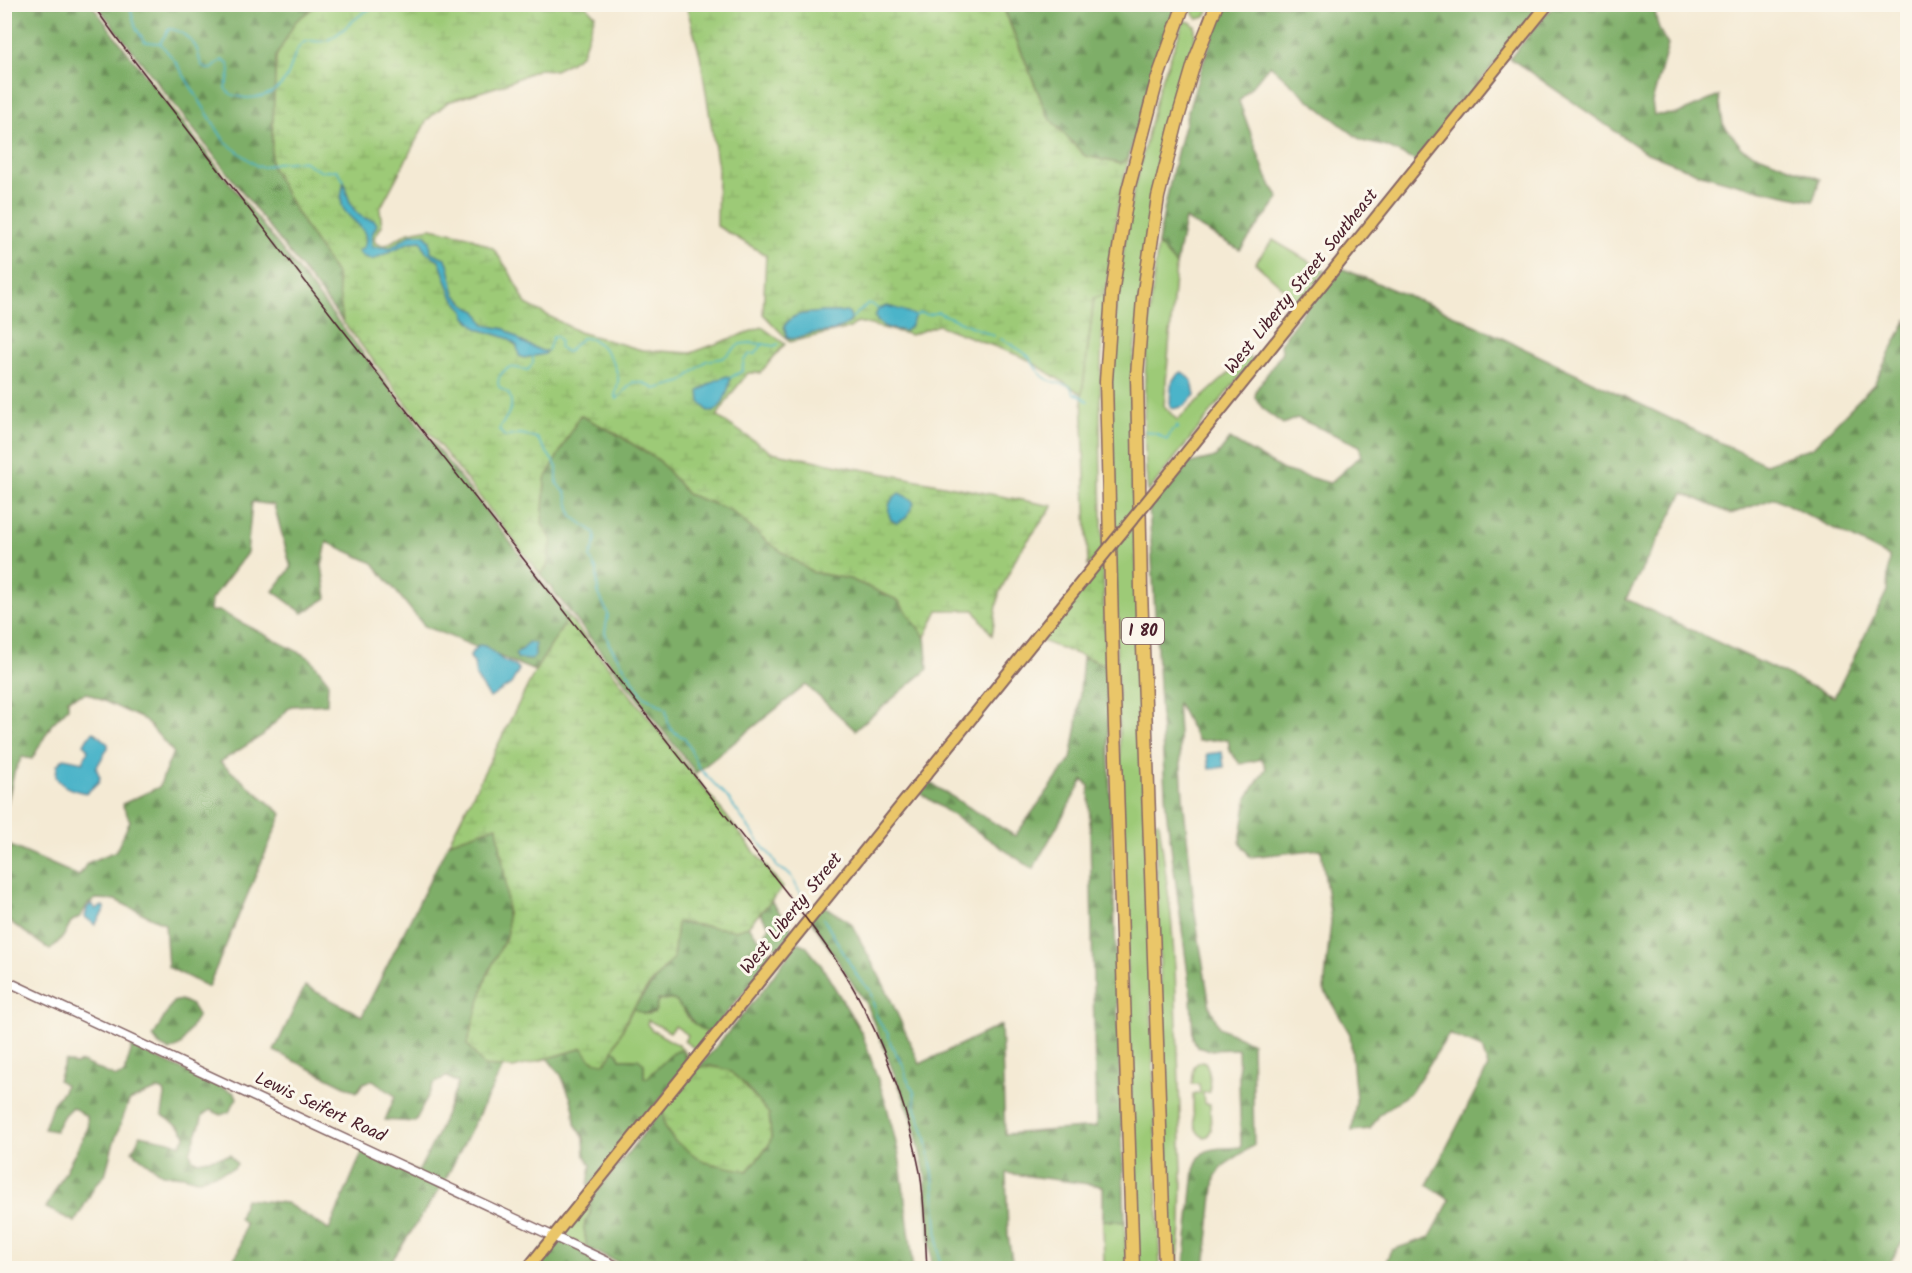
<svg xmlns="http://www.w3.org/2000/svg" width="1912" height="1273" font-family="Kalam,sans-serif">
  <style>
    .green { fill: #9dca77; stroke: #747451; stroke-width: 1.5 }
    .forest { fill: url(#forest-firs); stroke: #64664a; stroke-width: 1.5; fill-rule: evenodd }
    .wetland { fill: url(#wetland-marsh); stroke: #747451; stroke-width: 1.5 }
    .water { fill: #4bb4c9; stroke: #4a6a7a; stroke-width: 1.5 }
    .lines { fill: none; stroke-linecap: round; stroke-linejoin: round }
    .stream { stroke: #4bb4c9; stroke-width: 1.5 }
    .minor-casing { stroke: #866666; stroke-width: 11 }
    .major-casing { stroke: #866666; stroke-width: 14 }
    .highway-casing { stroke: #866666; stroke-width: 15 }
    .minor { stroke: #fff; stroke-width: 8 }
    .major { stroke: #eac669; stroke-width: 10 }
    .highway { stroke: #eac669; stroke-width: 12 }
    .rail { stroke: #4a1f2b; stroke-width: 1.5 }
    .major-bridge-casing { stroke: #866666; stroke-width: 14; stroke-linecap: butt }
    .major-bridge { stroke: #eac669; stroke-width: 10 }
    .labels { text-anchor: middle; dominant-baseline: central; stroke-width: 6; stroke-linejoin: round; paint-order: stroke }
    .shield { fill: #fbf7ec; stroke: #7f6065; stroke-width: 1.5 }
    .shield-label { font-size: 16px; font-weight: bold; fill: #4a1f2b }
    .street-label { font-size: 18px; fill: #4a1f2b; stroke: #fbf7ec }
  </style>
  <defs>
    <pattern id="forest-firs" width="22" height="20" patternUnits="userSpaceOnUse" patternTransform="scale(1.5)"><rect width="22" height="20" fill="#7eae68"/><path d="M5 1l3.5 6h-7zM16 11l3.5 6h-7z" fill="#698d56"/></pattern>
    <pattern id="wetland-marsh" width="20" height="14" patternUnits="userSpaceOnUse" patternTransform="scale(1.5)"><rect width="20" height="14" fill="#9dca77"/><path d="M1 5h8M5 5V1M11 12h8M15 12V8" fill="none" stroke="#89ad67"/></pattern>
  </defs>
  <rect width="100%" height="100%" fill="#fbf7ec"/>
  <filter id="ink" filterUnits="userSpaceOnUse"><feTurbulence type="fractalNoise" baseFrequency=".0167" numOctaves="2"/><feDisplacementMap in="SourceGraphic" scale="12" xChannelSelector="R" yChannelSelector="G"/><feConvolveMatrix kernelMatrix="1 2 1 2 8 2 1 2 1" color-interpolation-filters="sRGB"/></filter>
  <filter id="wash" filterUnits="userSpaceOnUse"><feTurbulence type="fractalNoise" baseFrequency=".008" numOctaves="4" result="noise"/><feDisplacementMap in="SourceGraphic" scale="24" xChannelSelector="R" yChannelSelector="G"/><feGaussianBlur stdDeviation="1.35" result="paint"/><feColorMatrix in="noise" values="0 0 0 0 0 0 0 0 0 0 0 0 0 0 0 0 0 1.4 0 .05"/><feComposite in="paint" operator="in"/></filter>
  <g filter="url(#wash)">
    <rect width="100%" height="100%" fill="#f4ead4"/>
    <!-- green -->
    <path class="green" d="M1192,5H1211L1205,17L1198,19L1193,14Z
      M1184,21L1190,22L1195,26V38L1162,159L1133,359L1131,428L1134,509L1114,534L1110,390L1116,302L1130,207L1159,87Z
      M1273,240L1325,271L1300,303L1255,263Z
      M1158,244L1176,265L1164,406L1177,420L1248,356L1252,360L1255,357L1148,492C1139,409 1147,326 1158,244Z
      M1105,294C1098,380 1100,461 1103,548L1088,566L1082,394L1094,298Z
      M1135,524L1160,1268H1137L1113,551Z
      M1155,822H1159L1171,915L1175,968L1182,1170L1181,1228L1177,1268H1170Z
      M663,999L674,1000L683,1008L690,1021L710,1033L697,1050L684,1041L688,1035L675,1026L670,1032L648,1020L647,1024L652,1030L678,1045L691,1058L686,1067L684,1053L662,1066L647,1079L644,1077V1064L632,1059H620L617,1052L613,1050L633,1008L648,1014L655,1012L658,1000Z
      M1201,1061L1205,1062C1211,1070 1209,1083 1210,1092L1203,1093L1204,1103L1210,1104L1211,1130L1208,1136L1204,1137C1190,1132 1194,1107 1193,1094L1200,1093L1199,1084H1192L1194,1066Z
      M591,1199L590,1214L585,1222L584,1228L587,1248L569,1239L565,1233Z
      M1103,1220L1125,1222L1126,1268H1104Z"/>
    <!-- forest -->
    <path class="forest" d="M1005,4L1177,5L1149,84L1129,157L1122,164L1085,156L1048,117L1005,11Z
      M5,5H92L122,45L569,617L535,671L424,626L373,563L327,542L322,566L327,598L303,613L273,591L291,568L274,505L252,502L247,553L211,600L210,611H219L310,658L328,681L327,704L291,706L263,735L220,762L282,814L208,987L168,967L165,924L115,900L96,899L87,905L81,916L71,922L63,937L50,950L5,918V845L6,844L79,876L87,863L116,851L130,821L122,804L159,787L173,752L145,720L87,693L68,699V708L52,724L32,759L22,757L14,773L7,805L5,807Z
      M97,5H317L296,21L276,57L271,165L292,205L337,276L343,322Z
      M1225,5H1542L1416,161L1387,147L1362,141L1308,99L1270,65L1239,101L1267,178L1279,198L1240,250L1185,219L1176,265L1158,244C1172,162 1193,82 1225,5Z
      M1554,5H1655C1655,21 1659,31 1668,45L1652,102L1654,115L1677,114L1719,96L1723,124L1743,149L1820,179L1813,201L1740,185L1697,173L1645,152L1510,58Z
      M1336,266L1454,315L1765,464L1813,447L1874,384L1907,319L1908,1233L1887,1268H1383L1391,1250L1430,1237L1450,1200L1427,1185L1488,1067L1482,1048L1449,1034L1411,1092L1380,1114L1370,1129L1352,1131L1356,1100L1350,1034L1324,990L1331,921L1321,849L1250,857L1240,842L1247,798L1266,768L1262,759L1240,764L1230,751L1228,739L1198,741L1177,702L1183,797L1195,914L1210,1007L1219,1027L1252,1043L1254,1145L1223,1166L1215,1178L1205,1268H1184L1194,1170C1201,1142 1218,1150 1241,1147L1238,1049L1207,1050L1197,1046L1193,1038L1191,997L1166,809L1149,507L1182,465L1216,457L1230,439L1283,470L1330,483L1361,455L1360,446L1297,418L1283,424L1264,410L1255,398L1256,390L1281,354L1282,349L1280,344ZM1683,493L1731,514L1775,498L1889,557L1887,591L1834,697L1626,599Z
      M580,415L615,433L660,461L687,494L730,510L769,543L812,572L850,579L898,600L925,637L928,669L855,730L806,685L696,773L540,574L547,567L542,524L545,479Z
      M1083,657L1106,665L1125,1222L1103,1220V1186L1006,1173L1008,1235L1013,1266L1008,1268H932L925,1173L912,1118L866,1004L810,918L821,904L851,923L884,985L920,1064L1001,1025L1005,1134L1096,1127L1089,786L1083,780L1033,869L914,789L922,778L1015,836L1071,759L1077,725Z
      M497,825L506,883L508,933L487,976L484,1066L503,1067L443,1184L387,1268H226L238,1253L245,1224L239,1218L245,1199L286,1203L329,1230L364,1148L418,1172L438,1133L458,1083L446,1076L434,1084L415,1122L385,1120L395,1096L373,1080L363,1083L357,1092L274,1051L305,986L362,1016L449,842Z
      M771,901L790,926L792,932L778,950L765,932L770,926L760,914Z
      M677,922L735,930L748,926L770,951L773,957L710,1033C692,1027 687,1012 674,1000H658L655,1012C646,1015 642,1014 633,1008L673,958Z
      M798,942L806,946L821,965L862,1033L886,1103L899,1155L912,1253V1268H631L587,1248L584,1228L585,1222L590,1214L591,1199L663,1109L665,1129L675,1141L747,1171L768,1147L771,1138L769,1114L741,1081L711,1066L699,1067L760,994Z
      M181,1000L192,1005L198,1015L181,1045L170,1051L159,1045L153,1037L173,1002Z
      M132,1047L235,1093L237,1098L229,1112L221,1115L210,1110L203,1115L190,1153L193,1160L198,1161L230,1155L237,1164L234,1168L196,1180L184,1176L162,1174L132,1151L141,1135C154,1139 167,1138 180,1145L186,1135L180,1127L162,1115L165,1095L164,1091L159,1089L148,1093L129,1101L113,1145L105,1175L96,1184L75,1222L46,1208L88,1128L87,1117L72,1107L64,1115L55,1131L44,1129L53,1103L63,1091L65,1085L58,1080L65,1061L75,1064L82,1062L116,1077L124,1074Z
      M583,1048L610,1057L613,1050L617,1052L620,1059H638L644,1064V1077L647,1078L673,1053L680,1050L684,1053L686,1067L590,1186L588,1185L591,1165L585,1156L584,1137L575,1124L574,1110L571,1099L561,1075L547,1058Z
      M553,1237L621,1268H528Z"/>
    <!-- wetland -->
    <path class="wetland" d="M317,5H585L595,15L582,54L569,63L555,70L539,69L502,85L448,102L427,120L380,209L382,226L374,238L376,244L386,245L409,232L431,228L468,236L493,248L509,271L526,304L579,332L642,350L691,353L762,327L785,344L760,373H748L732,393L717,416L771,452L1053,506L1018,554L999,594L992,635L974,610H938L925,637L898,600L850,579L812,572L769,543L730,510L687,494L660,461L615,433L580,415L545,479L542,524L552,540L547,567L540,574L343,322L337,276L292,205L271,165L276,57L296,21Z
      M686,5H1005V12L1048,117L1085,156L1121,164L1129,157L1118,206L1105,294L1094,298L1082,394L1025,358L938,325L911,335L858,322L850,328L790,342L763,314L766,255L717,226L718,168L700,55Z
      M1103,564L1106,665L1041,641Z
      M569,617L783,888L748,926L735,930L677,922L673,958L645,991L629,1014L610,1057L605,1063C592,1062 589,1059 583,1048L514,1068L484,1066L467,1044L487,976L508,933L506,883L497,826L449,842L535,671Z
      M711,1066L728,1070L741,1081L769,1114L771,1138L768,1146L747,1171L704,1162L675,1141L665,1128L663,1109L699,1067Z"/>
    <!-- water -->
    <path class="water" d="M344,180C347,197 353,220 374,220L377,224L372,235V247H392L411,234H425L430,241L431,252L445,258L448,263L455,294L468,307L477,311L485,325L505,329L524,343L542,351H547L545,354L524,358L519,356L517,346L507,338L478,329L466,317L463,309L452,296L439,260L426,252L421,241L410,242L372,260L362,256L358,251L364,247C372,228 350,222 343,208C339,199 343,189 344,180Z
      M887,306C894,308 911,312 915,316L910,327L905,331C893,329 881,329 875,317L878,309Z
      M820,312H846L850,314L851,320L849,323L834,331L814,333L792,339L787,337L784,327C793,311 806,315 820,312Z
      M1182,372L1192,381L1195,395L1184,406L1173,409L1170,406C1171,393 1168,378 1182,372Z
      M727,376L730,378C730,388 723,406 714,412L708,411L700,402L699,391L716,380Z
      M899,493L911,499L914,503L906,518L897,523L891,520C886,509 889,500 899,493Z
      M528,642L535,644V656L531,660L518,659L515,654L523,649Z
      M479,645L485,646L504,661L514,665L519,670L511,684L490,698L476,677L474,663L470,657V655Z
      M94,732L108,744V748L96,768L100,777L99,781L87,793C75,791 62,788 56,777L57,765L64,758L83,762L88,750L84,744L88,737Z
      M1222,752L1224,767L1209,769L1207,754Z
      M91,904L96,909L103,906L105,909L95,925L85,917L87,908Z"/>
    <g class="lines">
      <!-- stream -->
      <path class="stream" d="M129,4L136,28L145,42L160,43L169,29C179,28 195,42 198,52C200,60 199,64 206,69H212L222,60C235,65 229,78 225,88C231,99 251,99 263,96C271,94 280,87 285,80C293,69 292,51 303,43C310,37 319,45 328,40C352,27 356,10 386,4
        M160,43L175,61L225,142L257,166L264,167L276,163L303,161L320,171L337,170L344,181
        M915,316L920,313L928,315L938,312L942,314L994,336
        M852,318C856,313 862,311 867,304H872L878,309
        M1001,339C1006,341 1027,354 1029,357C1033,364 1039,375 1047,379C1053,383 1062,384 1070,386L1074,394H1077L1088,401
        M548,350L553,337L557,336L560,341L559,347L567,352L582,338C600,336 615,361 618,377C619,382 616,391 615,396L617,399L633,382L644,383L655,389L682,382L706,361L723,358L740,344L750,343L763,344
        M533,356V363L528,370L510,367C502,372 496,377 499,387L509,394C516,410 505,416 499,430L505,437L521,434L537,438L557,467V484L566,493L572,516L595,533L596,541L590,557L597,571L598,592L608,614L605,632L609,644L643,695L666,709C668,727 668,730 685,738L699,768L727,797L762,846L773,858L777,867L790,874L799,891L810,904
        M730,378L742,371L744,360L750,354H755L763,344L774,346L778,344
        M1145,431L1157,434L1167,440L1172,430L1178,428L1177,425
        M823,918L859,979L870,990L876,1015L883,1028L888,1033L891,1045L904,1066L906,1077L914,1092L916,1109L925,1134L933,1174L940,1268"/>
    </g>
  </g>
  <g filter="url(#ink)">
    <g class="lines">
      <!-- minor casing -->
      <g class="minor-casing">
        <path id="minor" d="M4,980L621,1268"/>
      </g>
      <!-- major casing -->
      <g class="major-casing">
        <path id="major" d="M1170,473L1548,4
          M528,1268L1083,580"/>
      </g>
      <!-- highway casing -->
      <g class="highway-casing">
        <path id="highway" d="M1133,1268L1113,666L1106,381L1112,294L1128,190L1157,80L1184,4
          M1165,1268L1141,590L1137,375L1143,298L1158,197L1176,125L1195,60L1217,4"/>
      </g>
      <!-- minor -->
      <use href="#minor" class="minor"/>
      <!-- major -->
      <use href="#major" class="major"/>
      <!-- highway -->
      <use href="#highway" class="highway"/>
      <!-- rail -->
      <path class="rail" d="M92,4L122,45L339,325L790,897C816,932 844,968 864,1008C890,1060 909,1115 920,1172C925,1203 925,1237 927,1268"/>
      <!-- major-bridge casing -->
      <g class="major-bridge-casing">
        <path id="major-bridge" d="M1083,580L1170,473"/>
      </g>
      <!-- major-bridge -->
      <use href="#major-bridge" class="major-bridge"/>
    </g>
  </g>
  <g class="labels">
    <!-- shield labels -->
    <rect class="shield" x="1122" y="618" width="42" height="26" rx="4.5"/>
    <g class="shield-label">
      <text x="1143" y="631">I 80</text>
    </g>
    <!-- street labels -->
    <g class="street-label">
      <text transform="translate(1302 282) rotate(-51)">West Liberty Street Southeast</text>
      <text transform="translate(792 914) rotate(-51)">West Liberty Street</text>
      <text transform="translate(320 1108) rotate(25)">Lewis Seifert Road</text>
    </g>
  </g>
  <!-- margin -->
  <rect width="1912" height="1273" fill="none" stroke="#fbf7ec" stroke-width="24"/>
</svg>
